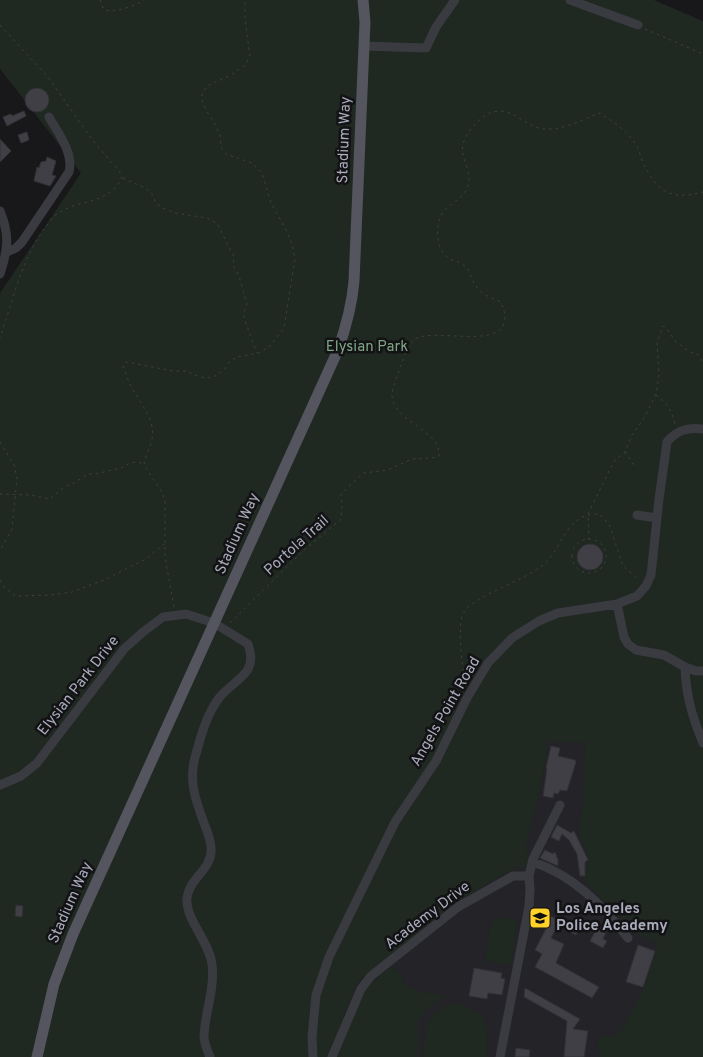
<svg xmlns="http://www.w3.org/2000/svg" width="703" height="1057" font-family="Overpass,sans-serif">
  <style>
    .built { fill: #242327 }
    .green { fill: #1f2821 }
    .building { fill: #3f3f45; stroke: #323136 }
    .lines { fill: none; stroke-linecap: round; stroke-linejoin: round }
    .path { stroke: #3e3f46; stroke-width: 1; stroke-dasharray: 2.5 4; stroke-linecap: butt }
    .minor { stroke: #3a3a41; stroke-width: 9 }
    .major { stroke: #54555e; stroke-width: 11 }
    .labels { text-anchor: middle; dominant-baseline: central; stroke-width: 5; stroke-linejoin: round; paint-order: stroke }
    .street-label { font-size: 15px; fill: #a9acbb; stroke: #131215 }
    .park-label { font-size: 15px; fill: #7fa786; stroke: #131215 }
    .poi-label { font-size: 15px; font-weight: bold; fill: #a9acbb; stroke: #131215; text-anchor: start }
  </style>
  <rect width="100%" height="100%" fill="#18171a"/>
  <!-- built -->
  <path class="built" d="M635,658L703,1057H342L346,1000L408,835Z"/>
  <!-- green -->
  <path class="green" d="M0,0H654L703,21V1057H599L597,1037L618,1035L640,996L658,943L636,934L583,879L586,869L587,852L578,835L582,809L585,743L549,741L541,785L525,849L530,857L525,867H516L457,902L358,981L345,1012L343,1040L360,998L369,986L391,966L401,975L405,986L420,992L448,996L430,1007L418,1021V1057H0V293L81,173L0,69Z
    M492,917L517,920L511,965L485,961Z
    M452,1003C489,1010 488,1024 487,1057H423C426,1030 422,1015 452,1003Z"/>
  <!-- building -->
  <path class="building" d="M25 100a12 12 0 1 1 24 0a12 12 0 1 1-24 0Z
    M24,111L26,116L7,126L3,117L11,114L12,116Z
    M27,132L29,140L21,143L18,135Z
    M0,139L11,151L0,162Z
    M47,157L56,161L52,175L56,176L50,186L34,181L37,167L39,168L41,162L46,161Z
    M577 557a13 13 0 1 1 26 0a13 13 0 1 1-26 0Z
    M551,746L560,748L558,756L575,760L576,762L567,791L560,790L558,794L554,793L553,798L543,796L547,769L546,768Z
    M557,825L571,833L574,831L588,860L585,862V876H580L577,854L569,840L562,834L559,841L551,837Z
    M545,850L553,854L555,852L558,860V866L540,858Z
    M16,905L23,906L22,917L15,916Z
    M545,914L560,920L551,938L564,944L556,963L599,987L592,998L535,967L542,954L535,950L548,925L534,923L536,915L543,916L542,919Z
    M569,923L579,929L576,935L566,930Z
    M598,926L607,930L603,939L607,941L603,948L590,941Z
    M638,945L655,951L643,987L626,982Z
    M474,968L502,973L501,978L505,979L502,995L488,993L487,999L469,996Z
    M525,988L580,1019L573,1029L588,1031L584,1057H564L567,1021L524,997Z
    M516,1048L530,1050L529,1057H515Z"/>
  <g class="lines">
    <!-- path -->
    <path class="path" d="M100,0L104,10C118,12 132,7 144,0
      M0,25L47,76L94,142L120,172L122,178C107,206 79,198 57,214C53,216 50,222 47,225C22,257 13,300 0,338
      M645,29L703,54
      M123,178L145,188L152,194L156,203L163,208L175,213L207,218L217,223L234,257L233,265L239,276L247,304L244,312V318L257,353
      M656,395C667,403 672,411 675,424
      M0,442L14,465L17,478L12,529L0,551
      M625,452L633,464L638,466
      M0,494L31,495L50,499L64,487L74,483L88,474H95L121,468L132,462L143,463
      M572 556a17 17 0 1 1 34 0a17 17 0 1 1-34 0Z
      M589,540L588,514L608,473L615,460L625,452L632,435L644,418L656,394L659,375L657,342L663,326L666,328L676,342L690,352L697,354L703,362
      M0,580L5,588L16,596L51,595L72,592L104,580L146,559L164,544
      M174,607L165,557V502L162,492L144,465C145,456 150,448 152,439C156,420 140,403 132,388C128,381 126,373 123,366L127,362L173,371H186L200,377L212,378L224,370L229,362L237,357L259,353L270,346L284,328L295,259L292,244L285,228L271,203L262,173L252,163L226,154L221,147L220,135L215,124L206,110L202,100V94L207,86L231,75L244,66L250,57L245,19V0
      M230,623L303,551L341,519L342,508L341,494L363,473L388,470L412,459L432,458L439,456C442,430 393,422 392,396C392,387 397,378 399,370C403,360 407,347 414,340C431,324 525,359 501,302C492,298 481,295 476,286C471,280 471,272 465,266C460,261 450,261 445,255C436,246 435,223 443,212C453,200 466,199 469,181C470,172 465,163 463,155C459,140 474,123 486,115C511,101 524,129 546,129C564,130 584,119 600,113C613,122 626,130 635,143C639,148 640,155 642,161C657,191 669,201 703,192
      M465,684C463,669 456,624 464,612C474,596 525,580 543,565C564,547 565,513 599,514L609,524L623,566L638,579"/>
    <!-- minor -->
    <path class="minor" d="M570,0L638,25
      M364,46L426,48L436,27L455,0
      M0,211C10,235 8,249 0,274
      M7,252L16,248L22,242L69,172C74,153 58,133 49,117
      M637,515L657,518
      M617,604L624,637L628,644L636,650L664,655L685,667C686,696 692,716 703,743
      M685,667L696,671H703
      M0,785L21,776L37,763L124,649L143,632L163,617L186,614L214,623L248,644C259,675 235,678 219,698C207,714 201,735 196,754C188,779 195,799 204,823C207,831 211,840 211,848C213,869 189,878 187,898C185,919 209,941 212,964C215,990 205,1011 204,1036C204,1043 207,1050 210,1057
      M533,862C573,875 602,905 628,938
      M529,876L533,859L560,805
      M313,1057L312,1037L316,995L329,957L395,822L436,761L467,698L488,663L512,638L539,621L558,613L617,604L637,596L646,586L651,575L659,499L667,442C677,430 688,427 703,429
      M332,1057L361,989L371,976L458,907L513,876H529L530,889L529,906L500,1057"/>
    <!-- major -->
    <path class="major" d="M37,1057L54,984L73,934L338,350C346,327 352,305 354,281L365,22L363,0"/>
  </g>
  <!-- icons -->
  <defs>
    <g id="school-square" transform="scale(1.125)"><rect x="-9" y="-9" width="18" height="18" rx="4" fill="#ffd32a" stroke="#131215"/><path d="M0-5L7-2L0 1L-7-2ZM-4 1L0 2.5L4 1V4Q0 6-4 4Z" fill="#111"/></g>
  </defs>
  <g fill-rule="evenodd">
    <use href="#school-square" x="540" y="918"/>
  </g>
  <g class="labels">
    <!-- street labels -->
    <g class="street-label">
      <text transform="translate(345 140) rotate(-88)">Stadium Way</text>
      <text transform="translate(238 534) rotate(-66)">Stadium Way</text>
      <text transform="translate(297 546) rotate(-42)">Portola Trail</text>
      <text transform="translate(79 686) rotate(-52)">Elysian Park Drive</text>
      <text transform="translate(446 712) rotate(-60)">Angels Point Road</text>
      <text transform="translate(71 903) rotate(-66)">Stadium Way</text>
      <text transform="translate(428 916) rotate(-37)">Academy Drive</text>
    </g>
    <!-- park labels -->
    <g class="park-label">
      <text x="367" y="347">Elysian Park</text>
    </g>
    <!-- poi labels -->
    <g class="poi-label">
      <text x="556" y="909">Los Angeles<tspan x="556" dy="17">Police Academy</tspan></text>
    </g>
  </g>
</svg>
